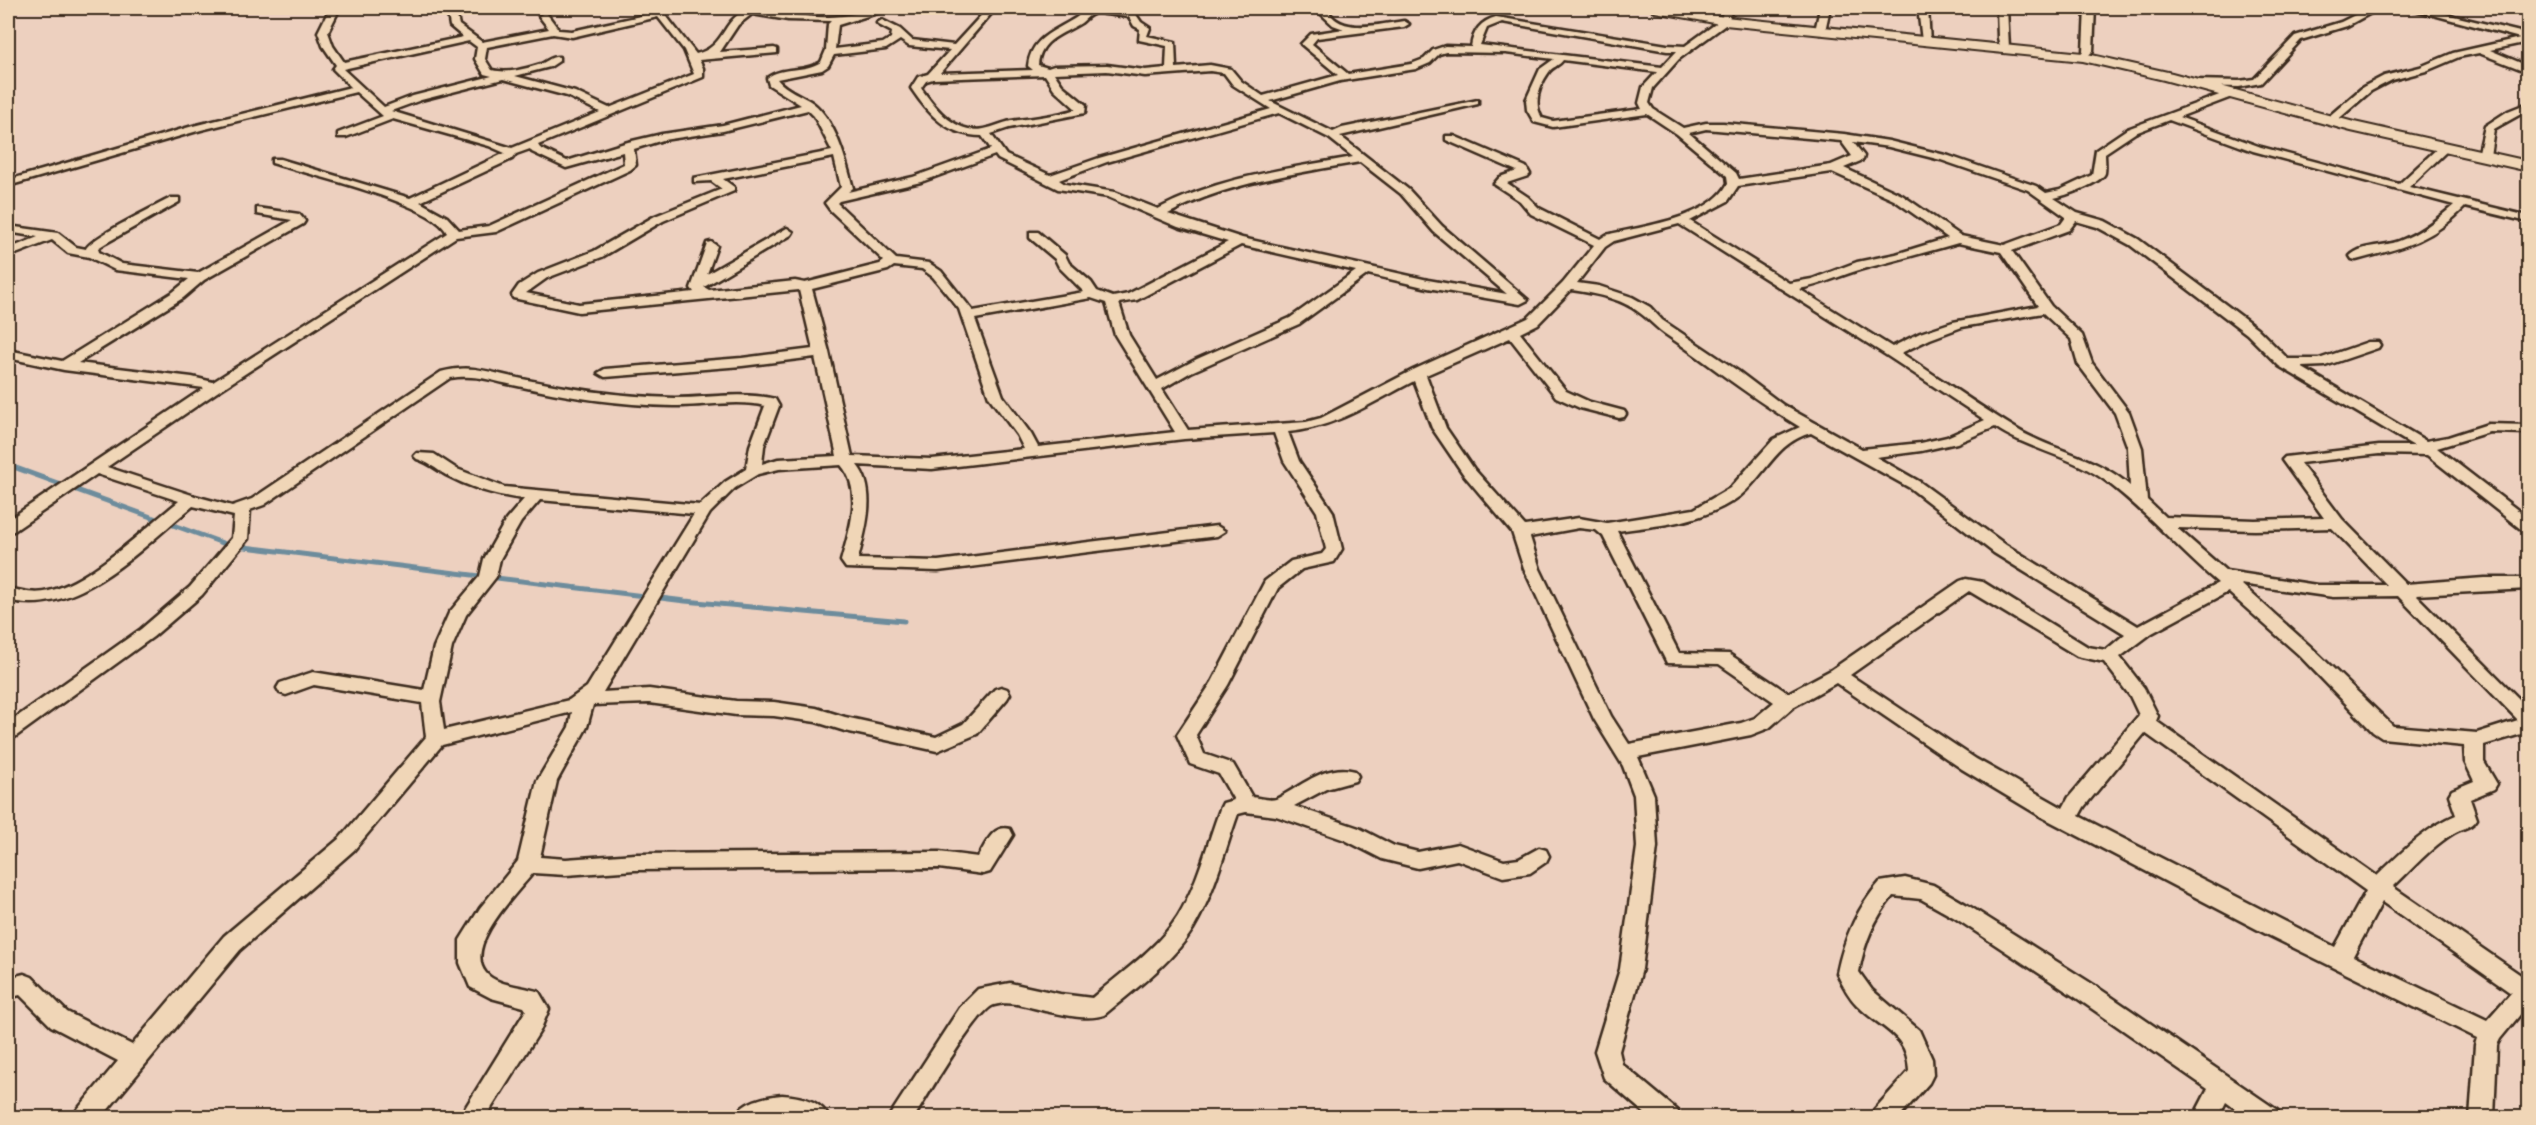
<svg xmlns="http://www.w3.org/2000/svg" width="2536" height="1125" font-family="'Indie Flower',sans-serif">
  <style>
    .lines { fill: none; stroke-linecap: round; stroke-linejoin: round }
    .stream { stroke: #6d8c9c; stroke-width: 5 }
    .street-casing { stroke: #3b2a1e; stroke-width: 5 }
    .secondary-casing { stroke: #3b2a1e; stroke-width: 4 }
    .street { fill: #f0d6b7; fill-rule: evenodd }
    .secondary { fill: #f0d6b7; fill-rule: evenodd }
  </style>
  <rect width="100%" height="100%" fill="#edd0bf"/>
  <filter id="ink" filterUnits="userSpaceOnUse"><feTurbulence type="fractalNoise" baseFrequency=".0167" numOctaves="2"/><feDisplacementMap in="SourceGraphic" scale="12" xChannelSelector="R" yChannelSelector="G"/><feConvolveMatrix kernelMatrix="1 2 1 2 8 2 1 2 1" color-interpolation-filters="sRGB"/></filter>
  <g filter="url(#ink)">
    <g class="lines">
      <!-- stream -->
      <path class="stream" d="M8,465L228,545L685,601L904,621"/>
      <!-- street casing -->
      <g class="street-casing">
        <path id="street" d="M330,8H340L328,32L333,46L344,62L463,37L450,26L447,8H455L459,25L482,42L549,29L539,16L544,13L547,14L559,30L572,31L654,13L651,8H660L696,54C724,47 721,25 742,12L729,10L728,8C766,8 805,21 843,16C859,14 872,8 888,8L887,10L838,25L835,49L883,43L891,38L892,32L879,25L877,23L882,20L900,29L912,40L954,45L988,8H996L940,73L1033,70L1028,66C1031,38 1053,32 1074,19C1082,14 1084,9 1094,8C1106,6 1123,10 1135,13L1141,22L1150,28L1147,36L1175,42L1176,68L1210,65L1231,69L1241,81L1263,96L1338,75L1301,44L1311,34L1344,29L1333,25L1318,11L1317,8H1327C1338,36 1380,24 1404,21L1409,24L1404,27L1317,38L1312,44L1348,74L1411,64L1424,59L1433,50L1445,46L1471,47C1473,31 1481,21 1496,17L1667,45L1685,46L1721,20L1724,8H1732L1728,23L1679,59L1653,88L1649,103L1653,109L1683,128L1706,123H1723L1844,134L1889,141L1949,156L2036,186L2046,193L2060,190L2092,175L2096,150L2127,129L2233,90L2237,91V95L2179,117L2261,147L2399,184L2441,145H2449V149L2409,187L2528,216V222L2465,207C2431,242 2401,248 2356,260L2352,259L2350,256C2362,244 2384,247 2399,241C2419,234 2438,219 2454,205L2253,151L2169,120L2135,133L2105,153C2105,159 2106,167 2105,173C2102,183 2065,196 2054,198L2077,213L2105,221L2138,239L2257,328L2288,359H2319L2368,342H2378L2380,345L2378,348L2325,366L2301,367L2426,441L2448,437L2488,424L2528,425V433L2489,432L2437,448L2528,518V531L2522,530L2427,455L2379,454L2300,463L2342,519L2406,584L2484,578H2528V589L2416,595L2528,708V732L2484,745V762L2497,784L2494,789L2470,799L2477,819C2472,828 2462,828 2454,833C2431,847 2412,869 2393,887L2528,980V1005L2500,1039L2497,1045L2494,1118H2470L2475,1045L2477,1038L2270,936L2042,817L1962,769L1836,683L1793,707L1769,728L1751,735L1638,757L1654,795L1657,847L1642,969L1619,1051L1622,1064L1677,1110L1681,1118H1650L1604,1078L1595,1051L1620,969L1637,847L1634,795L1623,766L1594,719L1524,569L1512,532L1464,475L1432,428L1414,381C1373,402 1335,428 1288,432L1299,461L1333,512L1342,549L1334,562L1302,569L1278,588L1228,685L1196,735L1204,754L1233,764L1252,797C1259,798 1270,801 1276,799C1299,788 1326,762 1355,771L1358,776L1355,781L1326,789L1294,806L1359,828L1394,846L1418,852L1458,844L1504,861L1519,859L1539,848L1546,850L1549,856L1546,862L1530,873L1503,877L1457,860L1418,868L1382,859L1345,840L1276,816L1246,812L1238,814C1224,853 1214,894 1193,929C1171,964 1135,989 1104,1015C1087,1021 1062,1014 1045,1011C1028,1007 1011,1000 994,1005C978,1009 926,1098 914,1118H888L961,1006L978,989L1010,983L1060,994L1092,998C1122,972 1157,949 1178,916C1198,883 1207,844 1220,809L1223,803L1234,800L1219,774L1190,764L1177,735L1212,682L1265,581L1291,561L1322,554L1326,549L1317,512L1284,461L1274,433L1184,439L932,469L857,465C878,490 865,531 858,559L938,561L1217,526L1225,531L1217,536L938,571L846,568L841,561C849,531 864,492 841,465L779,469L758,474L735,488L710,513L603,692L649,689L736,701L774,702L816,708L845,717L936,737L963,724L995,689L1001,687L1007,689L1010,694L1007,699L977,734L937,751L845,731L816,722L774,716L736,715L649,703L593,705L587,727L557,781L540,857L566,859L635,854L939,852L978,857C986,844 993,824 1010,829L1013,835L990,872L983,874L939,868L635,870L566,875L533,873C517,893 463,946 486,973C497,986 524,986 539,992L549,1009L540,1031L485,1118H459L526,1010L524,1007L491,998L470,987L460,963V940L480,908L518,861L537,781L569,727L572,712L442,745L354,850L240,950L101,1118H73L77,1110L118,1061L51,1026L20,995L8,998V978L24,974L32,977L67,1012L132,1045L224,936L340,838L426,737L422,703L314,685L286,695L280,693L277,688L280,683L313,672L424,690L434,647L449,613L480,576L484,559L506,520L524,499C497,496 470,488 446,475C436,469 428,462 417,459L414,456L417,453L434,454L457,469L504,487L700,505L725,482L746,469L750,446L765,406C736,399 703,407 673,406C619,405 566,397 513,385C490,380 474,374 450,378L264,505L250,510L248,539L202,595L153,637L15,737L8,739V723L141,629L190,587L232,538L234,516L193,506C143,546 78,619 8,600V588C21,591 35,595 49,591C91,581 144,529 179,501L97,474L14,531L8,532V520L204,388L64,370L8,358V350L62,361L173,292L189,279L115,270L89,257L68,253L52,240L8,257V249L38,237L8,232V226L58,233L76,247L86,249C90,238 156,206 171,198H179V202L106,243L98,248L99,252L122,264L198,273L292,220L257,214V208L299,214L305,221L303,224L204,280L183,298L78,363L192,377L213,382L447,233C434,203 306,174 272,163V159H280L410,198L505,153L489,146L393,119L346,137H338V133L383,116L356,92L201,130L8,186V180L193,126L351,87L333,69L336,65L323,46L318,32ZM1097,13L1129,17L1134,26L1140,29L1139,40L1167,46L1166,68L1145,70L1107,65L1054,66L1048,68L1038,65C1040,39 1062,35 1081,23C1087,18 1089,14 1097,13ZM752,14L788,20L831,21L828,24L826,50L821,62C804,73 782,66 767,78L769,85L801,105L723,125L662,134L628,142L567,161L540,148L538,145L703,77V68L699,60L777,53V49L774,48L720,52L738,25ZM658,17L684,50L694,74L609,108L575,92L515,76L550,67L559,61V57C552,56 548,61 541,64C525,69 508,74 492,70L485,59L487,47L553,34L572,37ZM1502,22L1667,51H1677L1662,67L1480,45L1487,28ZM900,40L909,46L950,50L928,74L918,77L911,88C929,115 948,136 982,136L991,149L913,177L848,192L853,188C846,161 836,121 813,103C802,95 785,90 777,79L822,70L828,66L834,55L886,49ZM469,41L477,47L475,59L484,74L492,76L413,96L384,107L343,69ZM1446,52L1506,53L1554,59L1540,69L1526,100L1527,110L1534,122L1553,127L1647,114L1677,134L1727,176L1728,183C1710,219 1642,226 1606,235L1600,239L1539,208L1528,197L1507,183L1528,176L1530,174L1526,167L1454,136H1446V140L1517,171L1500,177L1494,184L1520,201L1531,214L1594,245L1563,283L1528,318L1413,370L1321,418L1306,422L1188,430L1162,389L1191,372L1299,324L1368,274L1428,288L1520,304L1528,300L1442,226L1409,190L1340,136L1478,104V100L1342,128L1333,132L1270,101L1340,81L1416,69L1430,63L1439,54ZM1563,60L1657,72L1643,87L1639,103L1642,109L1553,121L1542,118C1533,103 1539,86 1549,72C1552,67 1559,66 1563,60ZM1107,71L1145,76L1210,71L1224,73L1233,85L1271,109L1099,158L1050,175L1006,155L991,134L1009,128L1085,113L1086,105L1062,85L1054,73ZM1045,75L1054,89L1076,109C1055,116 1033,118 1011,121C1002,123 994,127 984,129C956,135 935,108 921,88L926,81L933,79ZM503,79L567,96L600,112L512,148L391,111L421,100ZM808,110L814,116L832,151L694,178V182L711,181L722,189L655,216L594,251L538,273L519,285L512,295L513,298L579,312L799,290L813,349L742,358L605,369L598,373L605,377L742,366L815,357L837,456L778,459L762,464L764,446L779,406L775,399C742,391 708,398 675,398C619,397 563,388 508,376C480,370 470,365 441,372L252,499L232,506L195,496L107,467L220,390L456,237L496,232L630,170L636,165L634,149L663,140L723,131ZM1279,113L1329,138L1353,157C1286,169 1219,177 1158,209L1115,192L1065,184L1059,180L1107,162ZM1706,129L1841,141L1852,156L1831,165L1739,179L1736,173L1689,133ZM1853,142L1889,147L1941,160L2028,190L2066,217L2061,224L2004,245L1961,236L1902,195L1844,168L1863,160L1864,156ZM530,149L532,152L566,168L623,152L624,164L489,226L459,230L447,217L420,202L512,159L516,154ZM995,155L998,159L1058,189L1108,197L1178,227L1228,242L1128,294L1113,297L1097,291L1091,282L1069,263L1065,255L1038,232H1030V238L1055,259L1059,267L1084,292L973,311L941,271L929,263L896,259L837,203L839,201L921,182ZM834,157L841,187L825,203L830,210L884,261L880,264L805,283L795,281L709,290L704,287L791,235L793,232L787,228L707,274L717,246L711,242L707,243L691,288L694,292L579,304L526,293L547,278L602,257L663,221L734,191V187L723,179ZM1360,162L1401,194L1434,232L1507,294L1428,280L1242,238L1168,214C1228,182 1294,174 1360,162ZM1832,172L1894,200L1948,238L1896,254L1857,262L1812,279L1789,283L1690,221L1728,201L1738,186ZM2076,221L2097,227L2130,245L2247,334L2279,366L2414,446H2379L2285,457L2282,460L2324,518L2255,520L2165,517L2147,500L2142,448L2129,412L2092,363L2082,335L2051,306L2012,251L2069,230ZM1679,224L1886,355L1985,420L1947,437L1921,443L1862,449L1783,405L1738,371L1662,320L1650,307L1632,297L1599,286L1577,283L1605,247L1614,241ZM1958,243L2001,252L2038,306L1953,322L1920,333L1892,347L1799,289C1822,285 1843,274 1866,268C1897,260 1927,252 1958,243ZM1241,245L1356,271L1290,318L1197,359L1157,380L1129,335L1119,303L1137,300ZM894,266L922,269L933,277L959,309L989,397L1017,435L1024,449L932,459L852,456L829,352L812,289L888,270ZM1571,290C1594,293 1621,298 1640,313C1650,320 1657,329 1668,336C1712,366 1754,400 1800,427L1774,439L1730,488L1694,509L1607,523L1579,518L1525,526L1474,469L1446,428L1426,375L1510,338L1556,397L1580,408L1619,418L1624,417L1626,414L1624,411L1590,402L1566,391L1520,333L1538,324ZM1091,298L1106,303L1115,335L1175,432L1038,447L1031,434L1003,396L975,319ZM2043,313L2071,339L2078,364L2115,413L2128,448L2130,486C2098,457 2056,452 2020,431C1980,407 1941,379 1901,353L1930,339L1962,327ZM1995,427C2029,450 2073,456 2106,481C2146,511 2181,552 2218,583L2138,626L2006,545L1920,482L1876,457L1921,451L1957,443ZM1811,433L1910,488L1994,553L2125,634L2106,650L2088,647L1983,582L1966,579L1960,581L1831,670L1788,693L1729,654L1679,653L1617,531C1659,525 1704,523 1740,496C1766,475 1776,442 1811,433ZM540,500L694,514L587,687L569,700L444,730L440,702L452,647L466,615L496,577L500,559L521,522ZM1579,528L1596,530L1603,536L1667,663L1719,664L1774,702L1755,718L1741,723L1629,744L1611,716L1540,569L1530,537ZM2177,528L2255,530L2332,528L2387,585H2317L2226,571ZM2241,584L2333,597L2398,596L2518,720L2477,733L2393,726L2311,647ZM1969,591L2077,656L2104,662L2130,696L2139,715L2069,797L2063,808L1976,759L1850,675ZM2228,592L2299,655L2373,732L2382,738L2464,746L2465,762L2474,781L2452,790L2449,795L2456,815C2425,828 2401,853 2377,876L2156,721L2158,716L2144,688L2120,657L2152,633ZM2145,733L2366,891L2335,947L2079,816L2084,807ZM2382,902L2511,993L2487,1020L2353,956Z
          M1820,8H1830L1825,31L1820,34L1815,31Z
          M1918,8H1928L1930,43L1922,41Z
          M1997,8H2007L2009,48L2004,51L2001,50L1998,38Z
          M2085,8H2095L2093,51L2083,60L2078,57L2083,51Z
          M2369,8H2380L2347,26L2301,40L2261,83L2239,87L2194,86L2189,83L2194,80L2239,81L2254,79L2295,36L2341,22Z
          M2407,8H2421L2528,34V42L2490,50L2528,66V72L2479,53L2459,57L2426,71L2392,80L2371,91L2335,122H2327V118L2363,87L2384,76L2420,67L2453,53L2520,38Z
          M2528,103V110L2494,129L2490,156L2484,159L2480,158L2478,156L2485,126L2508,111Z
          M1905,878L1933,885L1969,906L2094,985L2277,1110L2281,1118H2248L2226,1102L2218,1118H2193L2208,1089L2078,999L1955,918L1921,899L1893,896C1874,919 1864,943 1859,972L1872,990L1919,1030L1932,1059L1933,1075L1929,1083L1898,1118H1870L1874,1110L1909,1071C1908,1033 1880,1029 1857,1005C1848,996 1842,984 1837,973C1844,939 1857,908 1880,882Z
          M782,1095C799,1096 821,1100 829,1118H734C742,1101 765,1097 782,1095Z"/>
      </g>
      <!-- secondary casing -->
      <g class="secondary-casing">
        <path id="secondary" d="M1649,8H1674L1725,17L2083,53L2172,73L2354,122L2528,161V171L2351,131L2164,80L2083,61L1725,25L1655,12Z"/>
      </g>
      <!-- street -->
      <use href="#street" class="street"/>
      <!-- secondary -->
      <use href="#secondary" class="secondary"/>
    </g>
  </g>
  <!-- margin -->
  <rect width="2536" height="1125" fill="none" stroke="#f0d6b7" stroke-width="30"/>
  <rect x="15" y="15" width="2506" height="1095" fill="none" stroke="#3b2a1e" stroke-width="2" filter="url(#ink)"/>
</svg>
